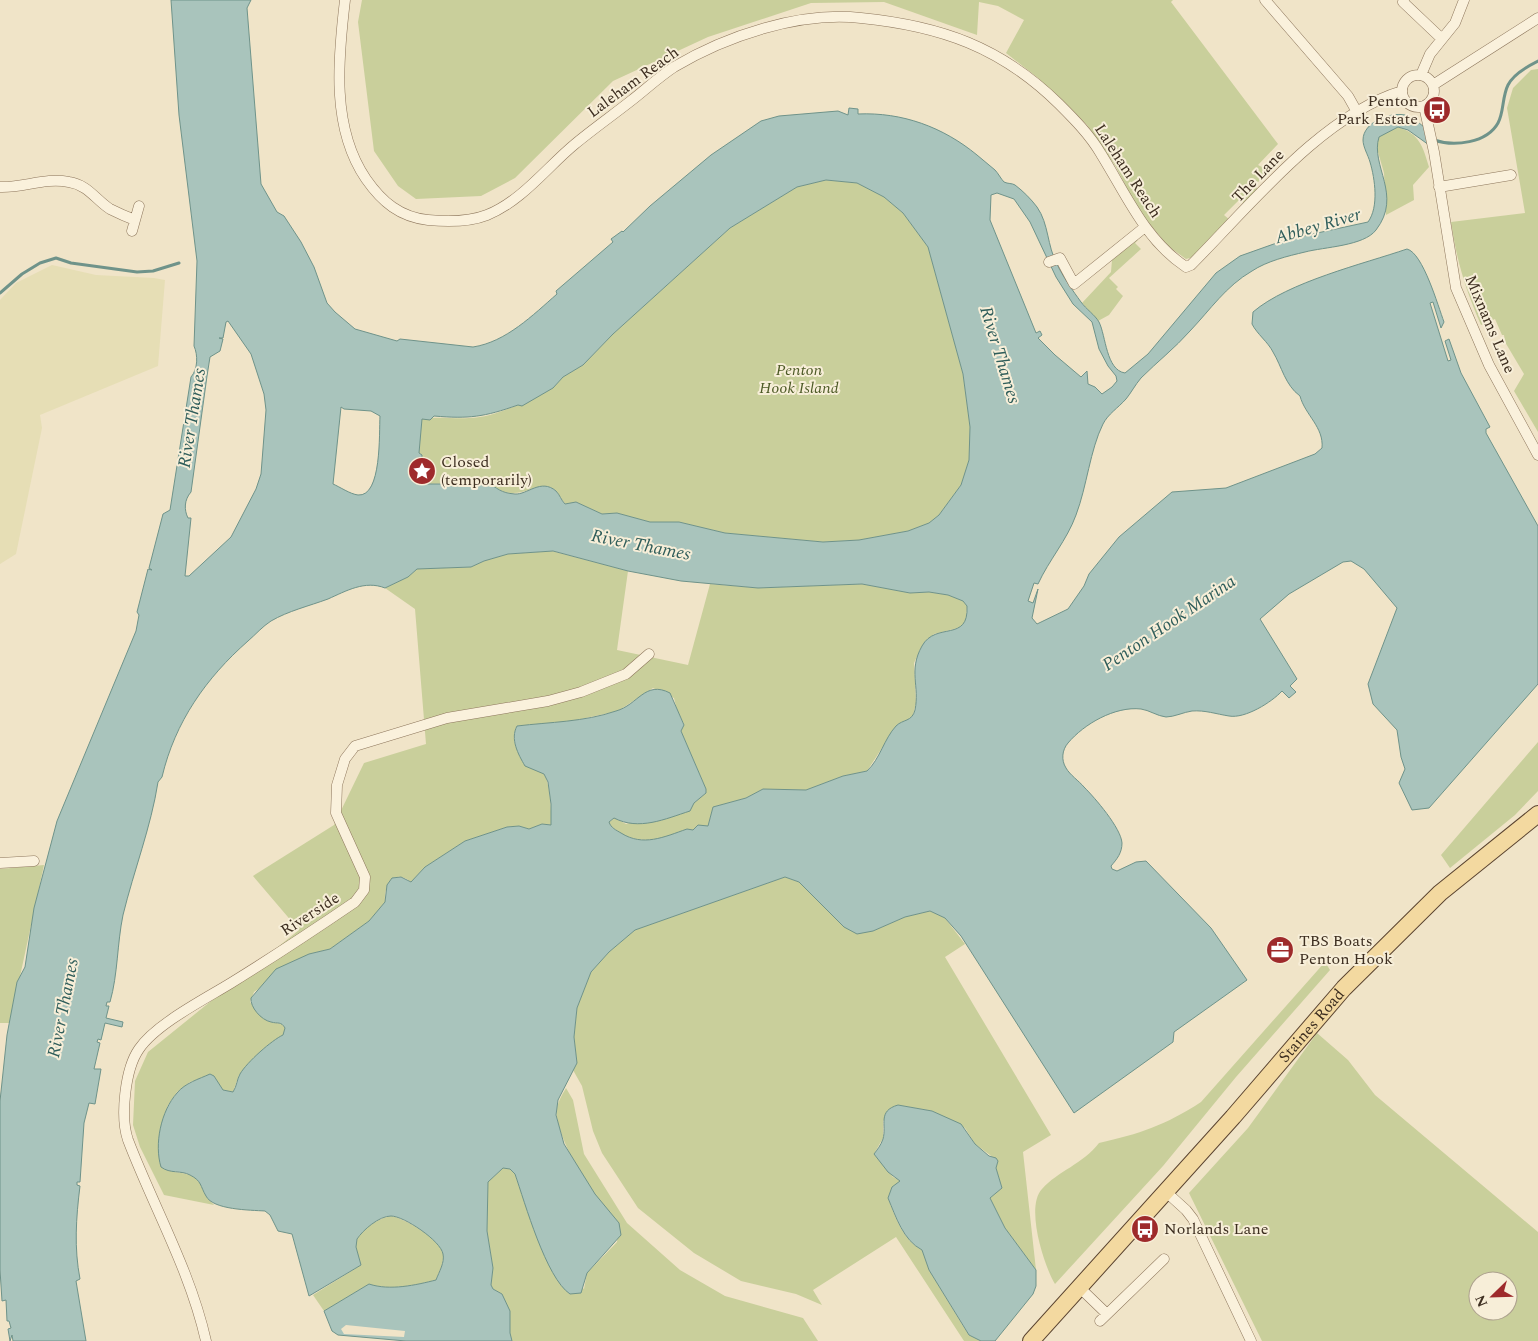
<svg xmlns="http://www.w3.org/2000/svg" width="1538" height="1341" font-family="Spectral,serif">
  <style>
    .farmland { fill: #e6deb5 }
    .green { fill: #c9cf9b; fill-rule: evenodd }
    .water { fill: #a9c4bc; stroke: #6f938a; fill-rule: evenodd }
    .pier { fill: #f0e4c8 }
    .lines { fill: none; stroke-linecap: round; stroke-linejoin: round }
    .stream { stroke: #6f938a; stroke-width: 3 }
    .minor-casing { stroke: #8d765c; stroke-width: 11 }
    .primary-casing { stroke: #5b4430; stroke-width: 18 }
    .minor { stroke: #faf1dc; stroke-width: 10 }
    .primary { stroke: #f3d9a0; stroke-width: 16 }
    .labels { text-anchor: middle; dominant-baseline: central; stroke-width: 4; stroke-linejoin: round; paint-order: stroke }
    .street-label { font-size: 16px; fill: #3d2e20; stroke: #f7eed8 }
    .poi-label { font-size: 16px; fill: #3d2e20; stroke: #f7eed8; text-anchor: start }
    .park-label { font-size: 16px; font-style: italic; fill: #4d5a26; stroke: #f7eed8 }
    .water-label { font-size: 18px; font-style: italic; fill: #2f5d5a; stroke: #f7eed8 }
  </style>
  <rect width="100%" height="100%" fill="#f0e4c8"/>
  <path class="farmland" d="M52,265L96,275L154,278L165,280L158,366L40,415L42,428L16,554L0,564V300L16,283Z"/>
  <path class="green" d="M362,0H1173L1171,2L1278,144L1258,165L1270,171L1257,183V189L1245,204L1239,200L1224,215L1231,221L1197,256L1186,259L1168,246L1138,210L1116,167L1087,125L1038,78L1006,53L1024,20L998,6L979,2L977,35L884,2L811,3L708,37L613,81L515,178L481,196L416,199L398,186L374,151L358,22Z
    M1538,69V432L1514,391L1524,374L1505,342L1504,335H1502L1495,319L1481,325C1465,288 1457,262 1451,222L1525,213L1507,108L1513,88L1531,70Z
    M1398,127C1420,134 1423,147 1429,167L1413,185L1414,200L1386,215L1384,173L1376,145L1379,136Z
    M826,180L857,183L884,197L903,213L928,247L963,374L970,427L969,460L961,485L939,515L929,523L908,531L859,540L823,542L725,533L679,522H650L617,513L602,514L576,502L566,504C561,500 560,495 556,491C537,474 519,510 488,482L426,484L421,479L419,453L421,419C438,416 452,419 469,418C486,418 502,411 518,405H522L553,388L563,377L583,365L613,334L730,228L797,187Z
    M1136,239L1138,240L1135,243L1141,249L1109,278L1118,287L1116,289L1123,296L1109,315L1098,321L1082,303L1111,272L1112,260Z
    M552,551L628,571L617,650L688,665L710,584L758,588L862,584L910,593L929,592L948,595L963,601L967,606L966,622L962,627L934,634L922,646L914,663L916,703L913,715L911,720L897,725L867,771L843,776L806,790L763,789L746,798L713,807L708,826C680,833 647,849 620,833C615,829 611,828 609,822L615,818L626,824L694,803L706,793V789L681,731L684,724L677,710L674,698L653,688L618,711L572,721L517,726C504,752 535,758 545,776C550,785 552,815 551,825L542,824L529,829L519,826L507,827L465,841L425,867L411,882C393,868 384,885 385,902L369,921L330,949L309,954L254,992L250,1002L271,1022L282,1024L285,1028L283,1035L262,1050L239,1075L233,1092L222,1090L214,1076L190,1082L177,1092L167,1107L174,1172C207,1175 196,1186 214,1205L164,1195L140,1147L133,1125L135,1081L148,1052L299,930L253,876L334,825L364,763L426,744L415,609L385,588L408,577L417,569L471,567L484,561L508,554Z
    M1538,742V791L1515,815L1450,868L1441,855Z
    M44,865L10,1023H0V869Z
    M785,877L799,882L844,927L873,931L905,917L930,911L945,918L965,944L945,957L1051,1135L1023,1152L1036,1270L1005,1228L990,1198L1002,1188L996,1168L998,1161L975,1144L965,1128L932,1111L898,1105L883,1121V1138L874,1154L893,1177L901,1181L892,1187L888,1198C895,1217 903,1240 922,1250L929,1270L963,1326L969,1335L981,1341H964L896,1237L813,1290L822,1305L796,1294L741,1281L694,1253L638,1208L602,1153L593,1131L582,1086L573,1070L577,1063L574,1037L577,1008L591,972L609,952L635,930Z
    M1325,962L1330,970L1236,1077L1163,1166L1055,1284C1044,1266 1025,1207 1042,1189C1058,1171 1083,1164 1099,1143C1139,1134 1166,1125 1201,1102Z
    M1317,1033L1348,1060L1375,1095L1538,1232V1341H1262L1189,1193L1248,1128ZM1478,1281H1508V1311H1478Z
    M566,1088L573,1100L584,1154L627,1223L680,1270L725,1296L803,1318L818,1341H512L510,1334L509,1311L502,1294L493,1289L491,1285L493,1268L487,1231L488,1182L503,1168L510,1169L515,1174L542,1251L584,1289L587,1273L617,1242L619,1223C596,1205 561,1146 557,1117C555,1106 561,1097 566,1088Z
    M391,1216C404,1218 439,1239 443,1252C445,1261 439,1272 436,1280C416,1285 390,1291 369,1284L324,1311L313,1295L361,1265C359,1259 356,1252 356,1245C356,1231 379,1218 391,1216Z"/>
  <path class="water" d="M171,0H251L247,8L261,184L277,212L284,216L301,242L314,267L327,303L335,312L355,329L397,341L400,339L473,347C506,342 533,315 557,294L556,291L613,242L611,239L622,231L623,232L650,206L711,155L761,121L779,116L838,111L848,115L849,108L858,109V114C902,112 943,127 977,155C983,160 989,165 995,170C998,173 1001,179 1004,182C1008,184 1012,183 1015,185C1023,191 1031,199 1037,207C1049,224 1047,246 1057,264C1063,277 1073,291 1081,302C1086,309 1095,315 1099,322C1106,336 1106,370 1125,373L1148,354L1216,273L1240,256L1285,240L1368,222C1379,207 1375,179 1370,162C1368,155 1363,147 1363,140C1363,122 1390,112 1405,115C1412,117 1418,122 1424,127L1429,145L1408,130L1398,127L1379,137C1370,166 1403,195 1376,230C1364,246 1324,247 1305,252C1288,256 1267,261 1252,271C1226,286 1210,310 1190,331C1175,348 1157,362 1141,378C1135,385 1131,393 1126,399C1118,408 1108,414 1103,424C1090,450 1087,486 1076,515C1067,540 1049,560 1038,584L1034,583L1028,601L1033,603L1038,589L1032,618L1037,624L1068,609L1084,586L1089,574L1119,537L1172,492L1226,488L1315,454L1322,448C1324,427 1305,415 1300,396C1285,385 1282,367 1273,352C1268,342 1257,334 1252,324L1253,312C1288,282 1363,264 1407,249C1423,253 1438,306 1444,322L1441,328L1433,302L1430,303L1448,361L1451,360L1445,341L1449,339L1461,373L1490,427L1486,429V433L1538,526V684L1429,808L1412,810L1399,783L1405,769L1401,757L1397,730L1373,704L1368,684L1397,608L1364,569L1351,561L1343,562L1289,594L1260,619L1297,679L1290,686L1296,692L1289,698L1282,691C1272,702 1245,719 1229,716C1216,714 1205,710 1192,711C1184,712 1174,717 1166,717C1157,716 1149,710 1141,709C1115,706 1084,724 1068,743C1062,750 1061,760 1066,768C1070,775 1079,781 1084,787C1095,798 1121,828 1122,843C1122,853 1117,859 1111,866L1112,869L1117,871L1136,862L1146,861L1211,928L1247,980L1174,1032L1173,1042L1074,1113L961,936L945,918L930,911L905,917L873,931L857,934L844,927L799,882L785,877L635,930L609,952L591,972L577,1008L574,1037L577,1063L558,1100L556,1115L564,1144L595,1194L619,1223L621,1235L587,1273L581,1293L570,1294C546,1278 525,1203 515,1174L510,1169L503,1168L488,1182L487,1231L493,1268L491,1285L493,1289L502,1294L510,1311V1333L512,1341H406L338,1335L332,1331L324,1311L369,1284C390,1291 416,1285 436,1280C439,1272 445,1262 443,1254C441,1241 404,1216 391,1216C379,1216 363,1230 357,1239L356,1247L361,1265L309,1296L292,1234L278,1231L270,1215L265,1211C250,1210 213,1210 206,1196C200,1186 202,1181 190,1175C181,1170 170,1174 161,1167C154,1144 161,1111 177,1093C185,1083 199,1079 210,1074L214,1076L223,1090L233,1092C237,1086 237,1079 240,1074C247,1062 272,1040 283,1035L285,1028C281,1021 278,1024 271,1022C261,1020 250,1007 251,998L276,969L309,954L330,949L369,921L385,902L387,885L392,878L401,877L411,882L425,867L465,841L507,827L519,826L529,829L542,824L551,825V804L548,782L544,774L525,766C518,754 510,739 517,726C550,722 584,722 616,711C638,705 645,680 670,693L684,725L681,731L706,789V793L694,803L690,811C665,819 639,831 614,818L609,822C611,828 616,830 621,833C643,847 664,837 687,829L693,830L698,825L708,826L713,807L746,798L763,789L806,790L843,776L867,771C880,759 884,739 896,726C903,719 912,722 915,710C920,686 908,671 922,646C936,621 969,643 967,606L963,601L948,595L929,592L910,593L862,584L758,588L681,581L628,571L553,551L508,554L484,561L471,567L417,569L408,577L385,588C365,580 346,591 328,599C309,606 288,611 271,621C263,626 255,635 248,641C206,678 175,722 162,777L158,782C151,827 134,870 123,915C117,944 118,974 110,1002H107L106,1006H109L106,1018L123,1022L122,1027L105,1023L101,1040L98,1039L97,1042L100,1043L94,1069H101L95,1104L89,1103L84,1123L80,1182H77V1185L80,1186C76,1218 74,1248 80,1279L76,1281L86,1341H13L12,1335L10,1341L8,1329L11,1328L9,1321H7L6,1300L2,1301L0,1270V1101L7,1035L17,982L25,967L34,908L57,821L136,631L139,615L137,612L148,569L152,570L149,568L163,514L170,510L191,377C198,369 198,355 194,346L197,261L179,115ZM826,180L857,183L884,197L903,213L928,247L963,374L970,427L969,460L961,485L939,515L929,523L908,531L859,540L823,542L725,533L679,522H650L617,513L602,514L576,502L565,504C561,500 560,495 556,491C541,478 527,495 515,494C500,493 498,488 486,482L484,484H427L421,479L422,455L419,453L422,419L430,420L434,416C469,419 484,417 518,405L522,406L553,388L563,377L583,365L613,334L730,228L797,187ZM997,193L1014,199L1030,222L1056,277L1073,304L1092,322L1099,349L1108,366L1116,376L1117,381L1112,387L1102,394L1095,387L1088,384L1087,371L1081,377L1055,355L1038,338L1042,335L1040,331L1036,333L990,220L991,195ZM228,321L251,354L264,394L266,410L261,474L256,489L231,537L189,576H185L191,518H188C184,510 184,500 191,492L207,376L210,357L220,351L223,339L219,338H223L226,322ZM341,407L344,409L371,411L380,416C379,433 382,497 358,495C350,494 340,487 333,484Z
    M898,1105L932,1111L961,1124L975,1144L989,1156L996,1158L998,1161L996,1168L1002,1188L990,1198L1005,1228L1036,1270V1286L1033,1294L995,1341H981L969,1335L929,1270L922,1250C903,1240 896,1217 888,1198L892,1187L900,1181L888,1172L874,1154C877,1150 881,1145 883,1139C887,1125 877,1111 898,1105Z"/>
  <path class="pier" d="M346,1325L405,1331L404,1337L344,1334L341,1329Z"/>
  <g class="lines">
    <path class="stream" d="M1434,140C1454,147 1487,143 1498,123C1504,112 1502,97 1508,85C1513,75 1528,66 1538,61
      M0,293L22,274L40,263L56,258L71,263L137,272L153,271L179,263"/>
    <g class="minor-casing">
      <path id="minor" d="M345,0C338,59 331,128 366,179C382,202 400,217 428,220C448,222 469,222 487,215C522,201 547,167 575,144C593,129 613,115 632,100C646,89 659,77 674,67C726,36 800,11 861,18C941,26 1001,47 1059,104C1074,119 1090,135 1101,154C1126,194 1145,240 1186,267L1191,265C1249,207 1322,115 1402,91
        M1265,0L1348,96L1357,112
        M1404,0L1403,2L1442,39
        M1402 91a16 16 0 1 1 32 0a16 16 0 1 1-32 0Z
        M1421,75L1430,54L1455,23L1464,0
        M1433,85L1538,18
        M1424,106L1434,152L1456,288L1489,365L1538,455
        M0,187C24,188 45,177 69,182C88,185 95,199 110,209C118,213 127,217 135,220
        M1439,187L1511,175
        M132,231L139,206
        M1049,262L1060,258L1074,284L1145,227
        M0,863L34,861
        M1165,1191L1186,1210L1193,1219L1251,1341
        M1079,1287L1107,1314
        M1100,1321L1164,1259
        M206,1341C190,1270 154,1208 128,1140C120,1117 125,1069 139,1049C156,1024 205,999 231,983C273,957 314,930 355,902L364,890L365,877L336,813L337,785L345,759L355,746L447,718L548,701L581,692L626,674L649,654"/>
    </g>
    <g class="primary-casing">
      <g id="primary">
        <path id="s1" d="M1031,1341L1233,1117L1344,988L1440,893L1538,814"/>
      </g>
    </g>
    <use href="#minor" class="minor"/>
    <use href="#primary" class="primary"/>
  </g>
  <defs>
    <g id="bus-disc" transform="scale(1.4375)"><circle r="9.5" fill="#9e2a2b" stroke="#f7eed8"/><path d="M-5-6H5V4H4V6H2V4H-2V6H-4V4H-5ZM-3.5-4V0h7V-4ZM-3.5 1.2v1.5H-2V1.2ZM2 1.2v1.5H3.5V1.2Z" fill="#fff"/></g>
    <g id="sight-disc" transform="scale(1.4375)"><circle r="9.5" fill="#9e2a2b" stroke="#f7eed8"/><path d="M0-6L1.8-2.2L6-1.7L2.9 1.2L3.7 5.4L0 3.3L-3.7 5.4L-2.9 1.2L-6-1.7L-1.8-2.2Z" fill="#fff"/></g>
    <g id="office-disc" transform="scale(1.4375)"><circle r="9.5" fill="#9e2a2b" stroke="#f7eed8"/><path d="M-6-3h4V-5.5h4V-3h4V5H-6ZM-1-4.5V-3h2v-1.5ZM-6 0V1H6V0Z" fill="#fff"/></g>
  </defs>
  <g fill-rule="evenodd">
    <use href="#bus-disc" x="1437" y="110"/>
    <use href="#sight-disc" x="422" y="471"/>
    <use href="#office-disc" x="1280" y="950"/>
    <use href="#bus-disc" x="1145" y="1229"/>
  </g>
  <g class="labels">
    <g class="street-label">
      <text transform="translate(633 82) rotate(-36)">Laleham Reach</text>
      <text transform="translate(1128 171) rotate(57)">Laleham Reach</text>
      <text transform="translate(1258 176) rotate(-46)">The Lane</text>
      <text transform="translate(1490 324) rotate(67)">Mixnams Lane</text>
      <text transform="translate(310 914) rotate(-33)">Riverside</text>
      <text stroke="none"><textPath href="#s1" startOffset="422">Staines Road</textPath></text>
    </g>
    <g class="poi-label">
      <text x="1418" y="101" text-anchor="end">Penton<tspan x="1418" dy="18">Park Estate</tspan></text>
      <text x="441" y="462">Closed<tspan x="441" dy="18">(temporarily)</tspan></text>
      <text x="1299" y="941">TBS Boats<tspan x="1299" dy="18">Penton Hook</tspan></text>
      <text x="1164" y="1229">Norlands Lane</text>
    </g>
    <g class="park-label">
      <text x="799" y="370">Penton<tspan x="799" dy="18">Hook Island</tspan></text>
    </g>
    <g class="water-label">
      <text transform="translate(1318 226) rotate(-16)">Abbey River</text>
      <text transform="translate(1000 355) rotate(73)">River Thames</text>
      <text transform="translate(192 418) rotate(-81)">River Thames</text>
      <text transform="translate(641 545) rotate(11)">River Thames</text>
      <text transform="translate(1169 623) rotate(-34)">Penton Hook Marina</text>
      <text transform="translate(63 1008) rotate(-79)">River Thames</text>
    </g>
  </g>
  <g transform="translate(1493 1296) rotate(247)"><circle r="24" fill="#f7eed8" stroke="#ada18e"/>
  <path d="M0-4L9 19L0 12L-9 19Z" fill="#9e2a2b"/>
  <text y="-8" font-size="14" font-weight="bold" text-anchor="middle" fill="#3d2e20">N</text>
  </g>
</svg>
